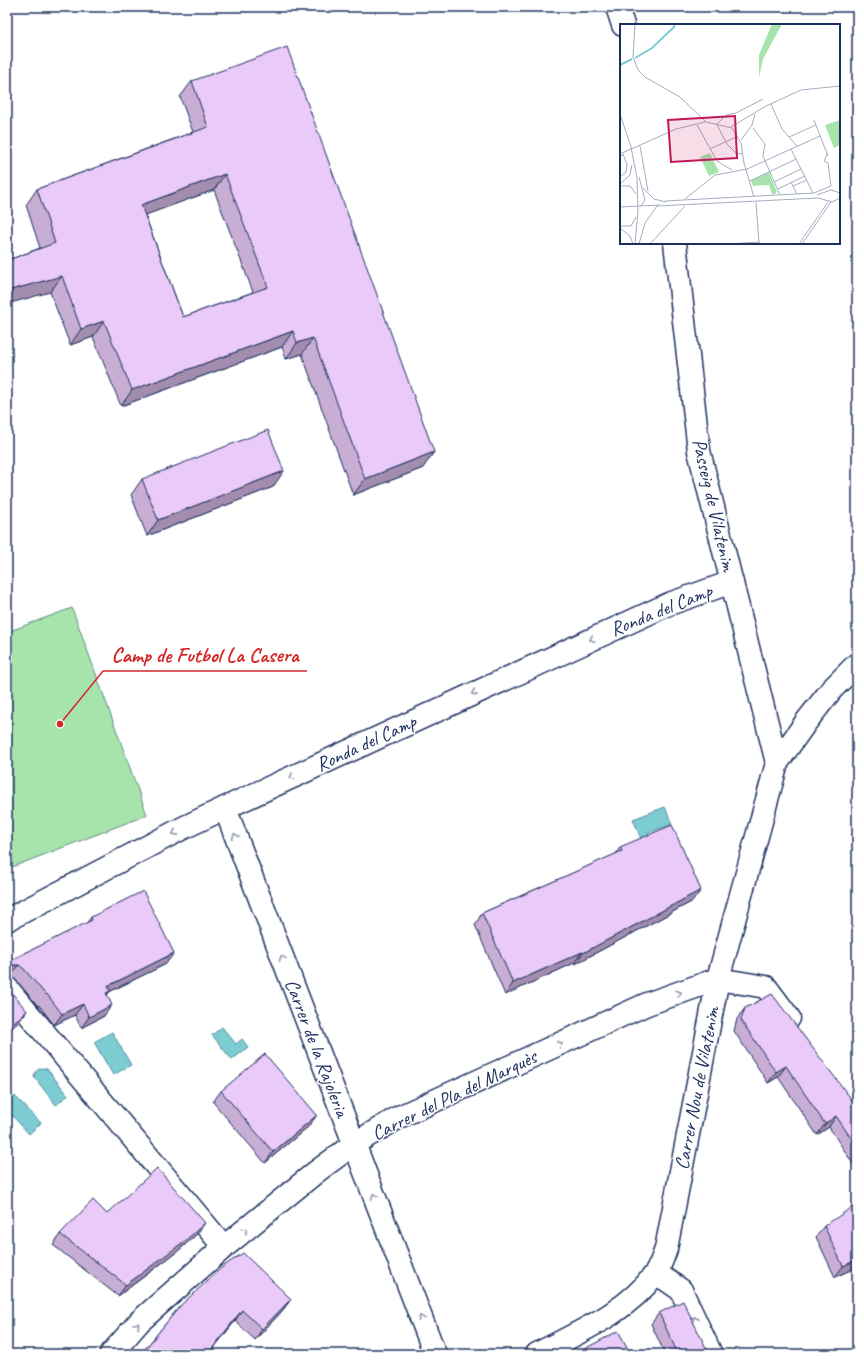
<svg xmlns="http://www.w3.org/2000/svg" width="864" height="1361" font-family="Caveat,sans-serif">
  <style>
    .green { fill: #a6e4ac; stroke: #608a85 }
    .water { fill: #7bccd2; stroke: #558da4 }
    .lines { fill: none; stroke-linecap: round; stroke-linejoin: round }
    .pedestrian-casing { stroke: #1b2f5e; stroke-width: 25 }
    .minor-casing { stroke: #1b2f5e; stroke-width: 25 }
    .tertiary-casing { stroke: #1b2f5e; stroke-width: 25 }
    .pedestrian { stroke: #fff; stroke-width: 22 }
    .minor { stroke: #fff; stroke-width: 22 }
    .tertiary { stroke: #fff; stroke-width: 22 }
    .wall { fill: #c8aed5; stroke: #1b2f5e; fill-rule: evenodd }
    .shaded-wall { fill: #a38dae; stroke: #1b2f5e }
    .building { fill: #e9caf8; stroke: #1b2f5e; fill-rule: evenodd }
    .oneway { stroke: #8d97ae }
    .labels { text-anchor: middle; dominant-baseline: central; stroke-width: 3; stroke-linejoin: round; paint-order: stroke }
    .street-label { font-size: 20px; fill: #1b2f5e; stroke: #fff }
    .inset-river { fill: none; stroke: #7bccd2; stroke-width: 2 }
    .inset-road { fill: none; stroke: #a4acbf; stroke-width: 1 }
    .view { fill: #c2185b; fill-opacity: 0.15; stroke: #c2185b; stroke-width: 2 }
    .inset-edge { fill: none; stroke: #1b2f5e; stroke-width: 2 }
    .leader { fill: none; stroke: #d62828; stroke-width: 1.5 }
    .callout-dot { fill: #d62828; stroke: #fff; stroke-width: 1.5 }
    .callout-label { font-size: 21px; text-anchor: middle; font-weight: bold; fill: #d62828; stroke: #fff; stroke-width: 3; stroke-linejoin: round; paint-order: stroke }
  </style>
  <rect width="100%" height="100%" fill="#fff"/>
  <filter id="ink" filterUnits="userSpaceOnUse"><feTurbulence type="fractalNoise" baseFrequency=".025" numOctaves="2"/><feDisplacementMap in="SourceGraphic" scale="8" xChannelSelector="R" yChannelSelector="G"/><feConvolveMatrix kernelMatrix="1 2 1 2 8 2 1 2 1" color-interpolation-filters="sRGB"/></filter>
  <g filter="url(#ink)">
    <path class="green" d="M72,608L147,815L7,869V632Z"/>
    <path class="water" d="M665,807L672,824L648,833L651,841L643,844L633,819Z
      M222,1027L236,1044L242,1039L248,1047L232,1060L212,1035Z
      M112,1032L131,1065L113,1075L94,1042Z
      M42,1068L47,1069L68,1095L56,1105L34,1077C35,1072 37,1069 42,1068Z
      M15,1096L41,1123L29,1134L7,1110V1103Z"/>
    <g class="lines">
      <g class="pedestrian-casing">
        <path id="pedestrian" d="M7,988L224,1247"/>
      </g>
      <g class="minor-casing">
        <path id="minor" d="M617,7L623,25
          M225,808L435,1354
          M7,920L183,828L225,808L669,604L732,582
          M656,1273L681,1290L711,1354
          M111,1354L140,1321L224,1247L316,1172L354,1144L399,1117L647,1004L718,979L766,987L789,1018
          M537,1354C579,1332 626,1313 655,1274C660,1267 663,1257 666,1249L718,979L777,763L699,451L675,243"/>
      </g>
      <g class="tertiary-casing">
        <path id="tertiary" d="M777,763L806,722L832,689L857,664"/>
      </g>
      <use href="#pedestrian" class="pedestrian"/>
      <use href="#minor" class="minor"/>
      <use href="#tertiary" class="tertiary"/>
    </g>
    <path class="wall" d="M192,81L423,468L353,495L302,354L286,359L282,347L121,406L93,337L70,345L50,292L11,259L40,248L26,205L37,189L193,132L180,97ZM214,190L253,292L183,317L145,215Z
      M142,479L273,487L147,536L131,495Z
      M620,847L693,901L575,964L574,963L505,995L475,925L482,913L616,854Z
      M91,917L166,964L109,992L107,996L104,1016L81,1028L75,1015L54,1025L39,1005L38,1006L16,980L11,976H7V962L86,924Z
      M745,1008L857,1106V1170L829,1127L817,1135L778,1077L768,1083L734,1031L737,1019Z
      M221,1091L309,1126L265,1163L213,1102Z
      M824,1226L857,1267L835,1277L816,1237Z
      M60,1234H197L178,1251L118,1296L53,1245Z
      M291,1299L283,1310L255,1340L235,1321L209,1354H141L180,1306Z
      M659,1313L709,1354H665L651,1324Z"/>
    <path class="shaded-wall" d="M225,174L214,190L129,221L141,205Z
      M62,276L50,292L7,304V291Z
      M104,321L93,337L70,345L81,329Z
      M293,331L282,347L121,406L132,390Z
      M313,338L302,354L286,359L297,343Z
      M434,452L423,468L353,495L365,479Z
      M284,471L273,487L147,536L158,520Z
      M701,890L693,901L575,964L583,953Z
      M582,952L574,963L505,995L513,983Z
      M174,953L166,964L109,992L102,1002L108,986Z
      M13,965H19L11,976H7V967Z
      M83,1004L75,1015L54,1025L62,1014Z
      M112,1005L104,1016L81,1028L89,1017Z
      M27,1011L19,1022L7,1032V1028Z
      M786,1066L778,1077L768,1083L776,1072Z
      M317,1115L309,1126L265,1163L273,1152Z
      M836,1116L829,1127L817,1135L825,1124Z
      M205,1223L197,1234L178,1251L118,1296L126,1285Z
      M857,1260V1267L835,1277L843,1266Z
      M291,1299L283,1310L255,1340L262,1329Z
      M242,1310L235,1321L209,1354H208Z"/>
    <path class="building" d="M287,47L434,452L365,479L313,338L297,343L293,331L132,390L104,321L81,329L62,276L7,291V248L11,259L55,243L37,189L208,127L192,81ZM225,174L268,287L183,317L141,205Z
      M268,430L284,471L158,520L142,479Z
      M672,825L701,890L583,953L582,952L513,983L482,913L622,851L620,847Z
      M143,891L174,953L108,986L110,991L106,993L112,1005L89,1017L83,1004L62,1014L47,994L46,995L24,969L19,965H13L7,967V962L92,920L91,917Z
      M7,987L27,1011L7,1028Z
      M772,994L855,1104L857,1106V1147L836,1116L825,1124L786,1066L776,1072L741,1020L745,1008Z
      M265,1054L317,1115L273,1152L221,1091Z
      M157,1168L205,1223L186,1240L126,1285L60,1234L93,1200L107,1214Z
      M857,1204V1260L843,1266L824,1226Z
      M243,1253L291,1299L262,1329L242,1310L208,1354H141L180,1306L221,1268Z
      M683,1301L709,1354H678L659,1313Z
      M618,1331L631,1354H575Z"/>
    <defs><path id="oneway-chevron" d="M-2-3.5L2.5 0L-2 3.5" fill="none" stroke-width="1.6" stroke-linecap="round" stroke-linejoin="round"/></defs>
    <g class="oneway">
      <use href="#oneway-chevron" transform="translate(592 639) rotate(155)"/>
      <use href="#oneway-chevron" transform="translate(474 693) rotate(155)"/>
      <use href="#oneway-chevron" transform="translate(292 777) rotate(155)"/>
      <use href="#oneway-chevron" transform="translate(175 833) rotate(152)"/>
      <use href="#oneway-chevron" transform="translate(235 836) rotate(-110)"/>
      <use href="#oneway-chevron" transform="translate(282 958) rotate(-111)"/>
      <use href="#oneway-chevron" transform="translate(679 993) rotate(-19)"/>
      <use href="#oneway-chevron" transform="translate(560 1044) rotate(-24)"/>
      <use href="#oneway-chevron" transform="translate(374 1196) rotate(-111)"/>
      <use href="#oneway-chevron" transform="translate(245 1230) rotate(-39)"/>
      <use href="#oneway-chevron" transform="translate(421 1318) rotate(-111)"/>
      <use href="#oneway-chevron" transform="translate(695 1319) rotate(-115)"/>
      <use href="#oneway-chevron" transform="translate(137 1325) rotate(-47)"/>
    </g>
  </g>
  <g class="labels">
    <g class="street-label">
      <text transform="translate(714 505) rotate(77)">Passeig de Vilatenim</text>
      <text transform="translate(661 610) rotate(-22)">Ronda del Camp</text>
      <text transform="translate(366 743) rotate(-25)">Ronda del Camp</text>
      <text transform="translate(317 1048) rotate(69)">Carrer de la Rajoleria</text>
      <text transform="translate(697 1088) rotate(-79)">Carrer Nou de Vilatenim</text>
      <text transform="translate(454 1095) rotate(-26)">Carrer del Pla del Marquès</text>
    </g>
  </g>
  <g transform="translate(620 24)">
    <rect width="220" height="220" fill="#fff"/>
    <path d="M152,0H162L143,35L139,53V31ZM220,96V121L214,124L205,101ZM90,129L99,148L89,152L80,133ZM149,148L157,168L155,170H152L149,161L133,162L131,156Z" fill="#a6e4ac"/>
    <path class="inset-river" d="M15,34L32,24L54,3V0M0,41L12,35"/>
    <path class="inset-road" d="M15,0L13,33L18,46L25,53L60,73L86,98L112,104L121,119L124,139L134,173M151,80L162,105L177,122M0,90L11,123L17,154L18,187L15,220M194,96L208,132M97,100L106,91L116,89L143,75M77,101L97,137L112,146M97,101L107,120L116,129L122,130M111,103L146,82L181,66L220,62M133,104L145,120L143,132L160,171M169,113L196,101M121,116L132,101L135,90M20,122L28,167M90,125L118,112M171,125L193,169M0,130L56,105L85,98M207,130L204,137L208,139M0,133L3,130L7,141L6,148L0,153M208,139L211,162M19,153L25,176L21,182M130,157L176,135M154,158L181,145M171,158L177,170M0,160L10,151L12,141M0,162H10L16,170M173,162L187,156M23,164L34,175L46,178M158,165L185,152M197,171L211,166L220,169M65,175L95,151L127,145L200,112M45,177L194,169L211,162M136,178L139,220M0,183L40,181M0,202H11L16,193M0,204L10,212L13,220M19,220L25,199L37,182L198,174L212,178L220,174M30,220L65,182M106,220L140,218M179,220L208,178M182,220L211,178"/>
    <path class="view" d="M115,92L117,134L51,138L48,96Z"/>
    <rect width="220" height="220" class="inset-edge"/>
  </g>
  <path class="leader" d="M60 724L103 671H307"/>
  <circle class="callout-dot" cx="60" cy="724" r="4"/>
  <g class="callout-label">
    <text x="205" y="662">Camp de Futbol La Casera</text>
  </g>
  <rect width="864" height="1361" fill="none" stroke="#fff" stroke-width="24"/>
  <rect x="12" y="12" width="840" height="1337" fill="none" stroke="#1b2f5e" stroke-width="1.5" filter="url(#ink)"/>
</svg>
